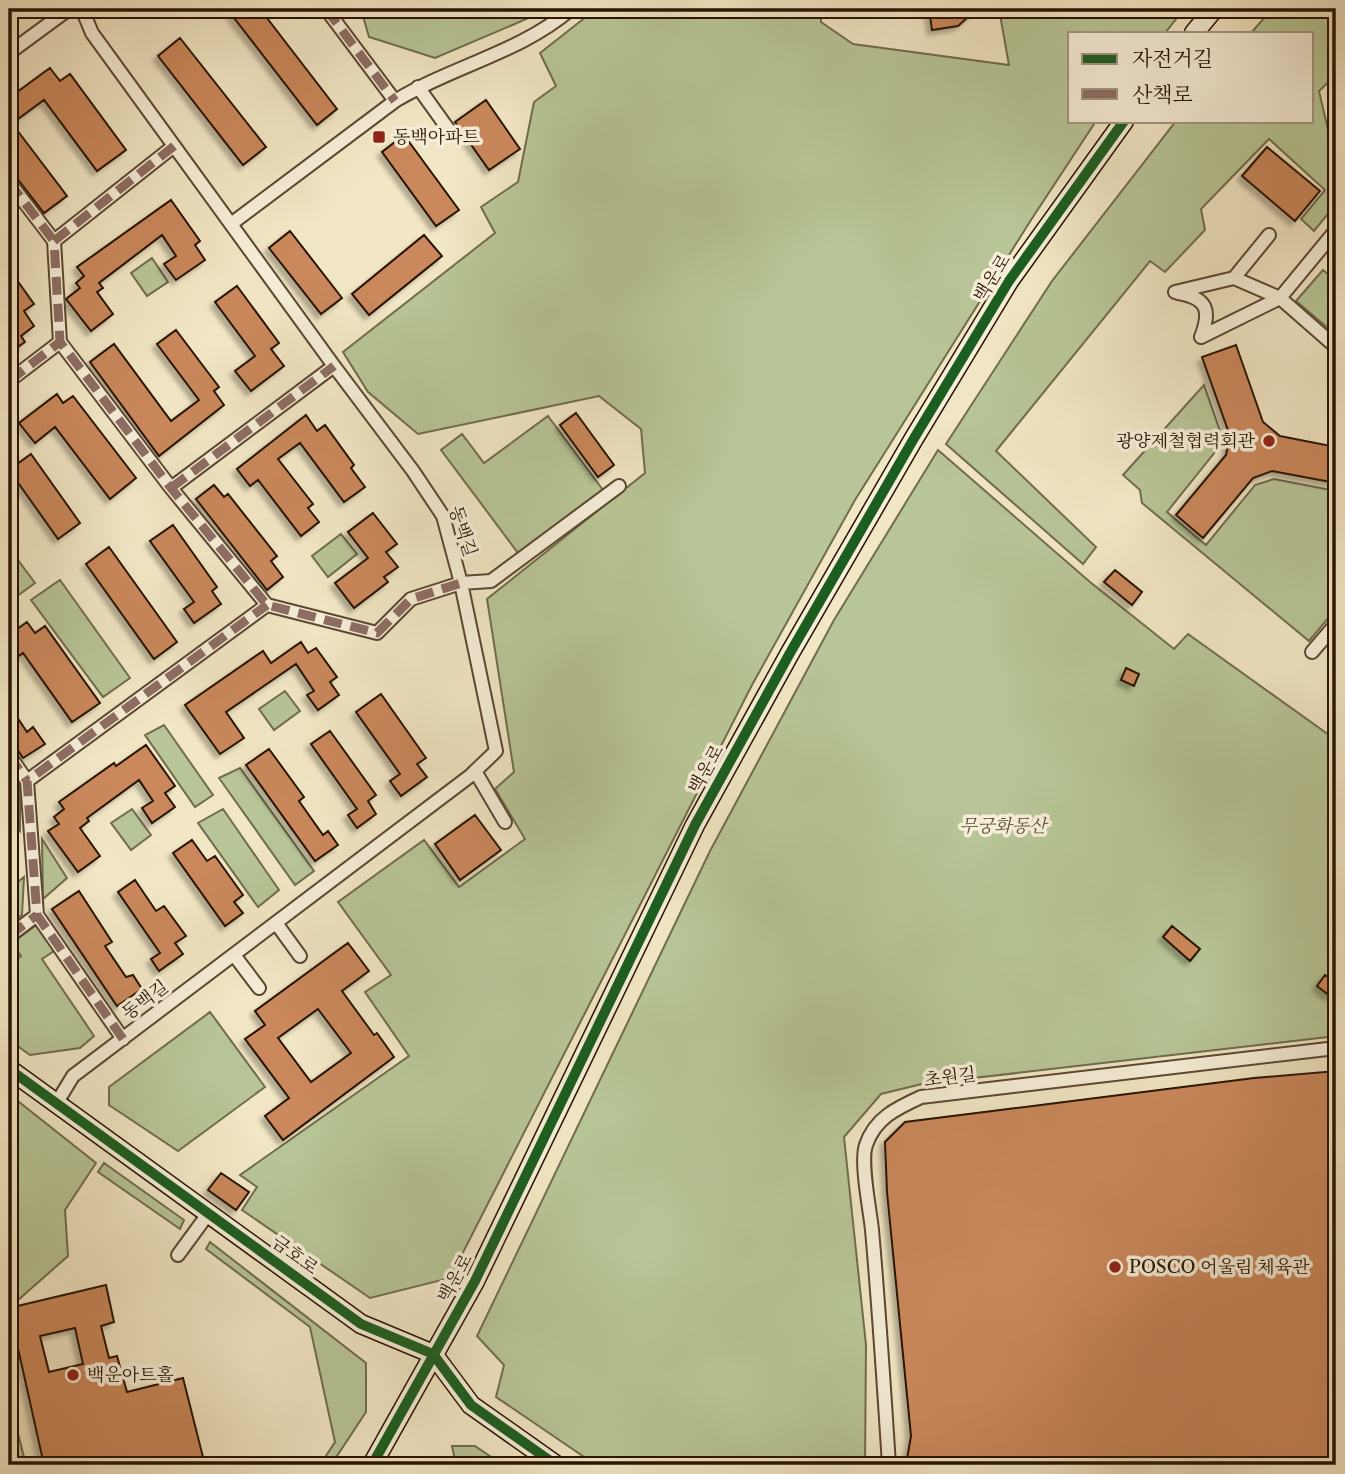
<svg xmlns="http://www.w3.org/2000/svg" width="1345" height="1474" font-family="'Libre Caslon Text','Noto Serif KR',serif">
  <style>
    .green { fill: #b8c697; stroke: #706c4c; stroke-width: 2 }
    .building { fill: #ca885c; stroke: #271201; stroke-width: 2; fill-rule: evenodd; filter: url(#shadow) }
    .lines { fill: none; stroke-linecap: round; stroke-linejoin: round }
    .street-casing { stroke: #5a4732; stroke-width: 16 }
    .secondary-casing { stroke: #271201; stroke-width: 21 }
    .street { stroke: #f7efd9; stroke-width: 12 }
    .secondary { stroke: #f7efd9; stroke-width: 18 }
    .quiet { stroke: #8d6e63; stroke-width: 9; stroke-dasharray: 18 9; stroke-linecap: butt }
    .cycleway-casing { stroke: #f7efd9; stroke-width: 15 }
    .cycleway { stroke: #1b5e20; stroke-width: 10 }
    .poi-dot { fill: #8f2418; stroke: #f7efd9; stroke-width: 2.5 }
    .labels { text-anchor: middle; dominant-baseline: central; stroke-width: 7; stroke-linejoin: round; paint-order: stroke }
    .poi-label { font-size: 18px; fill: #271201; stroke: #f7efd9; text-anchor: start }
    .street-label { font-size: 18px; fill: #271201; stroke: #f7efd9 }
    .park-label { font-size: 18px; font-style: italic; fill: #5a5136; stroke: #f7efd9 }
  </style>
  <defs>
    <filter id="shadow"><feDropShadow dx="-4.5" dy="4.5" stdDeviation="2" flood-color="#0004"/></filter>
  </defs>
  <rect width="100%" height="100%" fill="#f2e7c5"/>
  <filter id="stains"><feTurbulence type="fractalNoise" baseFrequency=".00286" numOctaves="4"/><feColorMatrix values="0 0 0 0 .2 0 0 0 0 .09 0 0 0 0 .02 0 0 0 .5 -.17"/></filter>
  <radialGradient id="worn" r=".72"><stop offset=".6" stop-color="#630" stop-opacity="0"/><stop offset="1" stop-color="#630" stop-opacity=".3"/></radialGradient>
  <path class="green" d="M361,9H539L531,17L435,58L369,37Z
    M596,9H821V22L853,44L1009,65L999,9H1184L1165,33H1070V121H1096L1031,220L855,500L752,685L450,1278L370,1298L242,1210L257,1187L240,1175L409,1056L365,992L391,975L338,902L424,840L459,887L525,839L495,789L514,772L487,599L645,473L641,429L599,396L418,434L368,392L343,352L495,233L481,207L518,182L534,102L556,86L540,53Z
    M1272,9H1324L1336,19V75L1319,91L1336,164V204L1314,231L1301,219L1325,190L1269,139L1201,209L1205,230L1165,272L1150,261L996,451L1096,547L1083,564L946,444L1052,281L1176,121H1312V33H1251Z
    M152,258L168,282L147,296L131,273Z
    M1323,270L1336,281V335L1296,301Z
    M1204,385L1221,434L1215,452L1167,512L1206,545L1255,485L1274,479L1336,491V609L1309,641L1142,503L1140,490L1123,475Z
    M548,416L603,490L518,553L441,450L462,434L484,463Z
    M938,450L1090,582L1174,649L1188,634L1336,740V1036L922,1084L881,1094L844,1137L866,1345L865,1465H596L496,1397L504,1365L477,1336L710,851L834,620Z
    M341,534L357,554L328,577L312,556Z
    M12,552L35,583L9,602V554Z
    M60,580L130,678L103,697L31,600Z
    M285,691L300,711L274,730L259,709Z
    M164,725L213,795L195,807L145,735Z
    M240,768L314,871L295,885L219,778Z
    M20,785V831L9,818V792Z
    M132,809L151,835L131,850L111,823Z
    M223,809L279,890L258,907L198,823Z
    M42,839L67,878L43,899Z
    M24,877L22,915L9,923V889Z
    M39,923L57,949L42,959L94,1036L80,1048L30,1055L9,1040V966L21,956L12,943Z
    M210,1012L265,1087L178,1151L109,1105V1087Z
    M9,1094L96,1163L65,1210L68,1256L9,1308Z
    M104,1163L184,1220L180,1229L98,1172Z
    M210,1242L366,1363V1412L331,1465H320L335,1442L310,1327L206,1249Z
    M9,1398L26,1465H9Z
    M475,1446L503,1465H456L452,1446Z"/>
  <path class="building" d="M238,9H260L337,109L317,125L231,14Z
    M929,9H977L958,26L932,30Z
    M180,38L266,147L243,165L158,56Z
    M50,68L60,81L70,74L126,150L97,171L44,100L18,119L9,107V98Z
    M486,100L520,149L489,170L455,122Z
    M17,130L67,196L44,213L9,168V136Z
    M404,135L459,210L436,226L382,152Z
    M1267,147L1320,191L1295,221L1242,176Z
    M171,200L200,241L195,245L205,260L176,280L164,264L176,256L162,235L99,283L103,288L97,292L113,314L91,331L66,299L80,288L76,283L84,276L77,267Z
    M290,231L342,298L321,314L269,248Z
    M424,235L442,256L369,315L352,294Z
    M9,269L34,304L24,311L34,326L21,336L25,342L9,353Z
    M237,286L279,343L271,349L284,366L251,391L235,371L255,356L215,302Z
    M176,330L219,387L214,391L224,405L159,456L90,362L114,344L171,421L199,400L157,344Z
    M1236,345L1263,422L1280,436L1336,447V483L1272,471L1253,478L1203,538L1176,515L1226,455L1230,436L1202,357Z
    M57,394L63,403L73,396L136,478L110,499L55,427L35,443L19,423Z
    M576,413L614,465L598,477L560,425Z
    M306,415L317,431L325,425L354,465L351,468L365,487L344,502L300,443L278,459L313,504L308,508L319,522L301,536L258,480L250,486L237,469Z
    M31,454L80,523L58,539L9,470Z
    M214,485L224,497L228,494L277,556L271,561L283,577L267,590L196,499Z
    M373,513L397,544L386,552L398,567L384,577L388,582L354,608L335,583L368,558L348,532Z
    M173,525L217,587L212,591L221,604L194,623L184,609L194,602L150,541Z
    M109,547L177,642L154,659L86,564Z
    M1115,570L1142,592L1132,605L1104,582Z
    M27,622L35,633L45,626L100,703L72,722L23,653L9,663V635Z
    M301,642L308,653L316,648L337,677L330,682L339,695L318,710L307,695L314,691L296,664L226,712L244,738L220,754L185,705L263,651L271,663Z
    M1126,668L1139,674L1134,686L1121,680Z
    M381,694L426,758L417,764L427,777L401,796L390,781L400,774L356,712Z
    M9,705L27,732L33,727L45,744L23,758L9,737Z
    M330,731L376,795L368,801L376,814L357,828L348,815L357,809L311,744Z
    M146,745L175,786L165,793L175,807L152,823L142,808L153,801L139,780L87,818L89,821L80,828L100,856L78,872L48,831L59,824L54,817L64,809L59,802L114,763L116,766Z
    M269,749L304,797L299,801L323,835L328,831L338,845L315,861L246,765Z
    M475,815L501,850L460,880L435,844Z
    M192,840L207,861L215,856L243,895L234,902L243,913L225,926L173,853Z
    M135,880L156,911L164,906L186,936L175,943L183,954L159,971L151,959L160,953L118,892Z
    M79,891L112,942L105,946L126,977L133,975L142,989L117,1006L52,909Z
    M1172,926L1200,949L1190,961L1163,937Z
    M348,943L369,971L342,991L374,1035L377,1033L394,1057L283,1140L265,1116L289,1098L245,1039L265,1025L255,1011ZM318,1009L351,1053L311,1082L278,1038Z
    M1325,975L1336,983V988L1330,996L1317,986Z
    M1336,1071V1465H906L911,1436L887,1192L885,1142L905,1122L1254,1078Z
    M221,1173L249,1192L236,1210L208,1190Z
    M106,1285L114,1322L101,1326L109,1358L117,1356L127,1392L183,1378L205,1465H44L9,1308ZM75,1328L83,1364L49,1372L40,1336Z"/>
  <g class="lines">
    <g class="street-casing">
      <path id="street" d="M326,9L395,101
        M9,53L69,9
        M418,87L451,133
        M174,146L54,241L60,342L171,488L267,605L377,633L411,599L461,583L491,581L619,486
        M9,182L54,241
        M231,224L395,101C452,66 520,53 571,9
        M1234,278L1269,235
        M1175,292L1234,278L1280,298L1336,347
        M1178,293C1208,298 1211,311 1201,337
        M1201,337L1280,298L1336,230
        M9,381L60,342
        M171,488L334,366
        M1312,652L1336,624
        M9,755L27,781
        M475,771L505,822
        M276,923L300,956
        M9,936L37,915
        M234,955L259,988
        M123,1039L37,915L27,781L267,605
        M56,1104L73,1076L470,776L496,751L461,583L443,516L413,471L334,366L92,33L82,9
        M178,1255L208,1214
        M889,1465C884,1387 879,1308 872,1230C870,1210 860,1162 866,1145C875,1118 897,1108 921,1097L1336,1048"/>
    </g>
    <g class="secondary-casing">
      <path id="secondary" d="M1194,33L1214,9
        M9,1069L361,1324L433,1354L471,1405L556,1465
        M372,1465L475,1281L695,825L790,653L913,440L1009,281L1124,121"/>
    </g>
    <use href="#street" class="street"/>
    <use href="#secondary" class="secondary"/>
    <path class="quiet" d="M326,9L395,101
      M174,146L54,241L60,342L171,488L267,605L377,633L411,599L461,583
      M9,182L54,241
      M9,381L60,342
      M171,488L334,366
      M9,755L27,781
      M9,936L37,915
      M123,1039L37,915L27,781L267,605"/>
    <g class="cycleway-casing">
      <path id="cycleway" d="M9,1069L361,1324L433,1354L471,1405L556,1465
        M372,1465L475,1281L695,825L790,653L913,440L1009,281L1124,121"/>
    </g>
    <use href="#cycleway" class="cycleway"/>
  </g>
  <g class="poi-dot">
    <rect x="372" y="130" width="14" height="14" rx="3.5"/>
    <circle cx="1269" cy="441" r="7"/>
    <circle cx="1115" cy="1267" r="7"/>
    <circle cx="73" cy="1375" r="7"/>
  </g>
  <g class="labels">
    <g class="poi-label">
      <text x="393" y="137">동백아파트</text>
      <text x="1255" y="441" text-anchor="end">광양제철협력회관</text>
      <text x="1129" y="1267">POSCO 어울림 체육관</text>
      <text x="87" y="1375">백운아트홀</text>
    </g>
    <g class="street-label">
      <text transform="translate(992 278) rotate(-58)">백운로</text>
      <text transform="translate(463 531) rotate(72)">동백길</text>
      <text transform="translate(706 769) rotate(-61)">백운로</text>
      <text transform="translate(145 1000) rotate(-37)">동백길</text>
      <text transform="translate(950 1077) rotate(-7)">초원길</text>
      <text transform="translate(295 1255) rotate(36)">금호로</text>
      <text transform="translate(455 1278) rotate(-62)">백운로</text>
    </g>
    <g class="park-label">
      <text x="1003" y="826">무궁화동산</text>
    </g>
  </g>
  <rect width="1345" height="1474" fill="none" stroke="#f2e7c5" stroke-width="35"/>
  <rect x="10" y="10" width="1324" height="1453" fill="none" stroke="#271201" stroke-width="3.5"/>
  <rect x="18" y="18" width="1310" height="1439" fill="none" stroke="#271201" stroke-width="2"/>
  <rect x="1068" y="32" width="245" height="91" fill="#f7efd9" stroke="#a49783" stroke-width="2"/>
  <rect x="1082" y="54" width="35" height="10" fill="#1b5e20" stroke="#a49783" stroke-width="2"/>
  <text x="1132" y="66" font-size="21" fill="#271201">자전거길</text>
  <rect x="1082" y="89" width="35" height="10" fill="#8d6e63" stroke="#a49783" stroke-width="2"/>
  <text x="1132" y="102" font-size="21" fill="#271201">산책로</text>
  <rect width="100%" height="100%" filter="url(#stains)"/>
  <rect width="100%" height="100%" fill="url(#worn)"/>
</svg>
